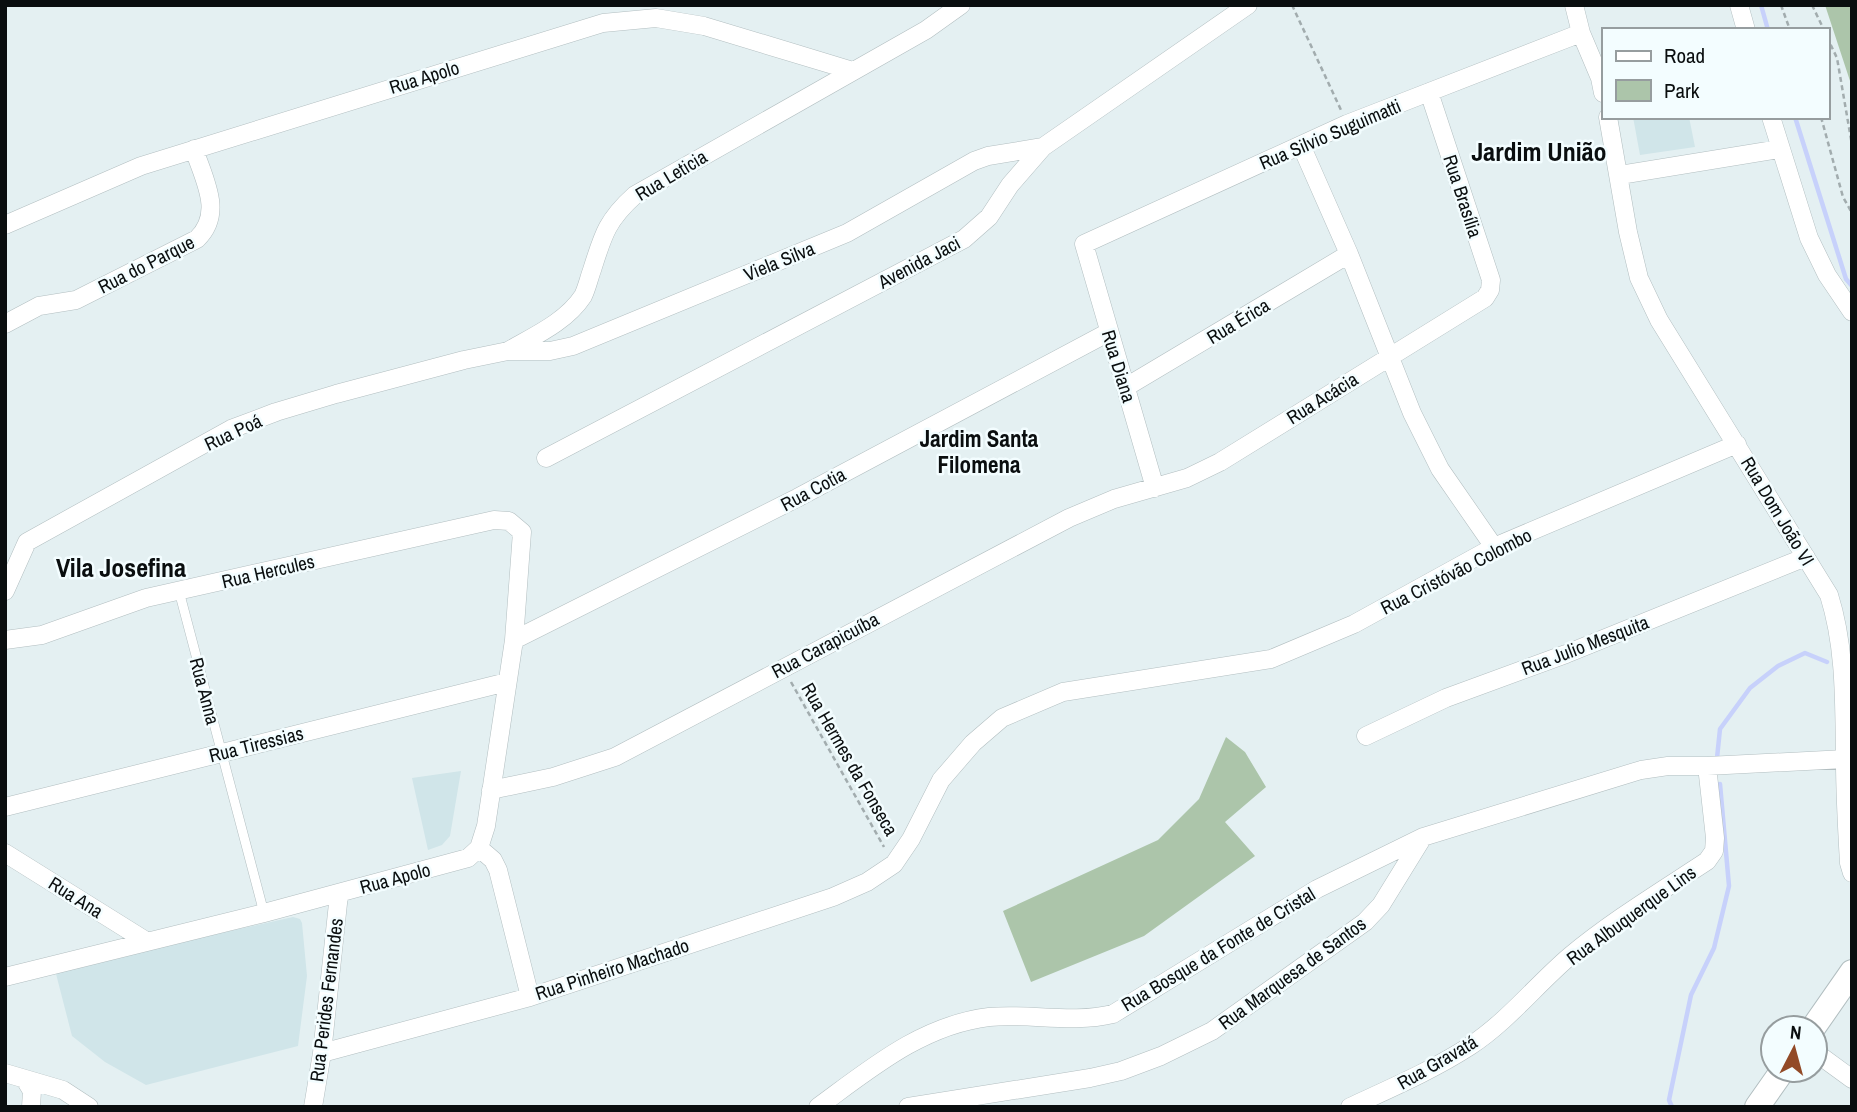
<svg xmlns="http://www.w3.org/2000/svg" width="1857" height="1112" font-family="'Archivo Narrow',sans-serif">
  <style>
    .built { fill: #d0e5e9 }
    .green { fill: #acc5aa }
    .lines { fill: none; stroke-linecap: round; stroke-linejoin: round }
    .stream { stroke: #c7d1fb; stroke-width: 4.5 }
    .service-casing { stroke: #b2bec0; stroke-width: 10 }
    .minor-casing { stroke: #b2bec0; stroke-width: 19 }
    .secondary-casing { stroke: #b2bec0; stroke-width: 26 }
    .path { stroke: #a2acae; stroke-width: 2.5; stroke-dasharray: 5 3.5; stroke-linecap: butt }
    .service { stroke: #fff; stroke-width: 9 }
    .minor { stroke: #fff; stroke-width: 18 }
    .secondary { stroke: #fff; stroke-width: 24 }
    .labels { text-anchor: middle; dominant-baseline: central; stroke-width: 5; stroke-linejoin: round; paint-order: stroke }
    .street-label { font-size: 19px; fill: #0a0e0f; stroke: #f3fdff }
    .quarter-label { font-size: 23px; font-weight: bold; fill: #0a0e0f; stroke: #f3fdff }
    .district-label { font-size: 26px; font-weight: bold; fill: #0a0e0f; stroke: #f3fdff }
  </style>
  <rect width="100%" height="100%" fill="#e4f0f2"/>
  <path class="built" d="M1633,117H1689L1695,147L1640,155Z
    M461,771L450,836L442,845L428,850L412,778Z
    M293,917L300,919L302,923L307,976L298,1046L146,1085L105,1062L72,1036L55,970Z"/>
  <path class="green" d="M1825,5H1852V87Z
    M1226,737L1245,752L1266,787L1225,822L1255,856L1144,936L1031,982L1003,911L1158,840L1199,799Z"/>
  <g class="lines">
    <path class="stream" d="M1761,5L1768,30
      M1795,117L1846,279L1852,286
      M1717,758L1720,729L1750,688L1778,666L1805,653L1827,662
      M1672,1107L1669,1100L1691,995L1714,948L1729,886L1720,784"/>
    <g class="service-casing">
      <path id="service" d="M179,591L264,913"/>
    </g>
    <g class="minor-casing">
      <path id="minor" d="M1574,5L1581,33L1600,78L1603,93
        M1739,5L1746,30
        M1608,117L1628,232L1639,278L1659,320L1829,595C1846,649 1844,705 1845,761C1845,795 1847,829 1849,863L1852,873
        M1771,117L1809,238L1827,275L1852,312
        M1301,145L1349,254L1412,413L1440,469L1494,547
        M1620,175L1780,149
        M5,225L141,166L603,23L656,18L704,26L853,71
        M5,324L39,306L76,300L197,239C224,213 204,180 194,149
        M508,351C534,336 566,322 583,296C587,288 589,278 592,270C603,235 607,220 635,195L926,30L961,5
        M1126,387L1349,254
        M546,458L964,239L989,217L1010,185L1043,147L1248,5
        M1155,488L1084,244L1347,124L1581,33
        M5,591L27,542L231,429L276,412L336,394L464,360L508,351H550L573,346L847,233L974,161L988,156L1043,147
        M5,640L42,635L146,598L494,520L509,521L522,532L514,640L486,826L479,848L468,858L264,913L5,977
        M514,640L797,498L1109,332
        M1366,736L1446,698L1566,654L1806,557
        M491,790L553,777L615,757L1069,518L1114,499L1187,478L1220,462L1485,298L1490,290L1491,280L1429,92
        M5,807L507,682
        M479,848L493,860L498,870L530,997
        M5,853L146,941
        M1815,1052L1852,1079
        M322,1053L530,997L833,897L867,882L894,864L911,839L941,780L973,743L1002,718L1063,692L1271,659L1354,624L1494,547L1737,444
        M5,1073L63,1090L89,1107
        M26,1081L32,1091L31,1107
        M313,1107L322,1053L339,894
        M818,1107C870,1069 922,1025 989,1017C1030,1013 1072,1024 1113,1014L1317,889L1423,837L1641,770L1668,766H1707L1845,759
        M908,1107L1090,1078L1121,1071L1161,1056L1212,1031L1365,922L1381,905L1423,837
        M1350,1107C1391,1088 1433,1070 1470,1046C1508,1021 1536,985 1570,956C1612,921 1660,892 1707,861L1714,851L1715,838L1707,766"/>
    </g>
    <g class="secondary-casing">
      <path id="secondary" d="M1813,1028L1852,972
        M1757,1107L1783,1070"/>
    </g>
    <path class="path" d="M1292,5L1341,110
      M1781,5L1790,30
      M1812,5L1824,30
      M1827,37L1837,58L1852,145
      M1821,117L1843,197L1852,213
      M791,682L884,847"/>
    <use href="#service" class="service"/>
    <use href="#minor" class="minor"/>
    <use href="#secondary" class="secondary"/>
  </g>
  <g class="labels">
    <g class="street-label">
      <text transform="translate(424 77) rotate(-17)">Rua Apolo</text>
      <text transform="translate(1330 134) rotate(-23)">Rua Silvio Suguimatti</text>
      <text transform="translate(671 175) rotate(-31)">Rua Leticia</text>
      <text transform="translate(1463 196) rotate(72)">Rua Brasília</text>
      <text transform="translate(779 261) rotate(-22)">Viela Silva</text>
      <text transform="translate(919 262) rotate(-28)">Avenida Jaci</text>
      <text transform="translate(146 264) rotate(-27)">Rua do Parque</text>
      <text transform="translate(1238 321) rotate(-31)">Rua Érica</text>
      <text transform="translate(1119 366) rotate(73)">Rua Diana</text>
      <text transform="translate(1322 398) rotate(-32)">Rua Acácia</text>
      <text transform="translate(233 432) rotate(-25)">Rua Poá</text>
      <text transform="translate(813 489) rotate(-28)">Rua Cotia</text>
      <text transform="translate(1778 511) rotate(59)">Rua Dom João VI</text>
      <text transform="translate(268 571) rotate(-13)">Rua Hercules</text>
      <text transform="translate(1456 571) rotate(-27)">Rua Cristóvão Colombo</text>
      <text transform="translate(825 645) rotate(-28)">Rua Carapicuíba</text>
      <text transform="translate(1585 645) rotate(-21)">Rua Julio Mesquita</text>
      <text transform="translate(205 691) rotate(75)">Rua Anna</text>
      <text transform="translate(256 744) rotate(-14)">Rua Tiressias</text>
      <text transform="translate(850 759) rotate(60)">Rua Hermes da Fonseca</text>
      <text transform="translate(395 878) rotate(-15)">Rua Apolo</text>
      <text transform="translate(76 897) rotate(32)">Rua Ana</text>
      <text transform="translate(1631 915) rotate(-36)">Rua Albuquerque Lins</text>
      <text transform="translate(1218 949) rotate(-31)">Rua Bosque da Fonte de Cristal</text>
      <text transform="translate(612 969) rotate(-18)">Rua Pinheiro Machado</text>
      <text transform="translate(1292 973) rotate(-36)">Rua Marquesa de Santos</text>
      <text transform="translate(326 1000) rotate(-83)">Rua Perides Fernandes</text>
      <text transform="translate(1437 1062) rotate(-30)">Rua Gravatá</text>
    </g>
    <g class="quarter-label">
      <text x="979" y="438">Jardim Santa<tspan x="979" dy="26">Filomena</tspan></text>
    </g>
    <g class="district-label">
      <text x="1539" y="151">Jardim União</text>
      <text x="121" y="567">Vila Josefina</text>
    </g>
  </g>
  <rect width="1857" height="1112" fill="none" stroke="#0a0e0f" stroke-width="14"/>
  <rect x="1602" y="28" width="228" height="91" fill="#f3fdff" stroke="#969d9f" stroke-width="2"/>
  <rect x="1616" y="51" width="35" height="10" fill="#ffffff" stroke="#969d9f" stroke-width="2"/>
  <text x="1664" y="63" font-size="21" fill="#0a0e0f">Road</text>
  <rect x="1616" y="80" width="35" height="21" fill="#acc5aa" stroke="#969d9f" stroke-width="2"/>
  <text x="1664" y="98" font-size="21" fill="#0a0e0f">Park</text>
  <g transform="translate(1794 1049) rotate(6)"><circle r="33" fill="#f3fdff" stroke="#969d9f" stroke-width="2"/>
  <path d="M0-5L12 26L0 18L-12 26Z" fill="#924a27"/>
  <text y="-10" font-size="19" font-weight="bold" text-anchor="middle" fill="#0a0e0f">N</text>
  </g>
</svg>
